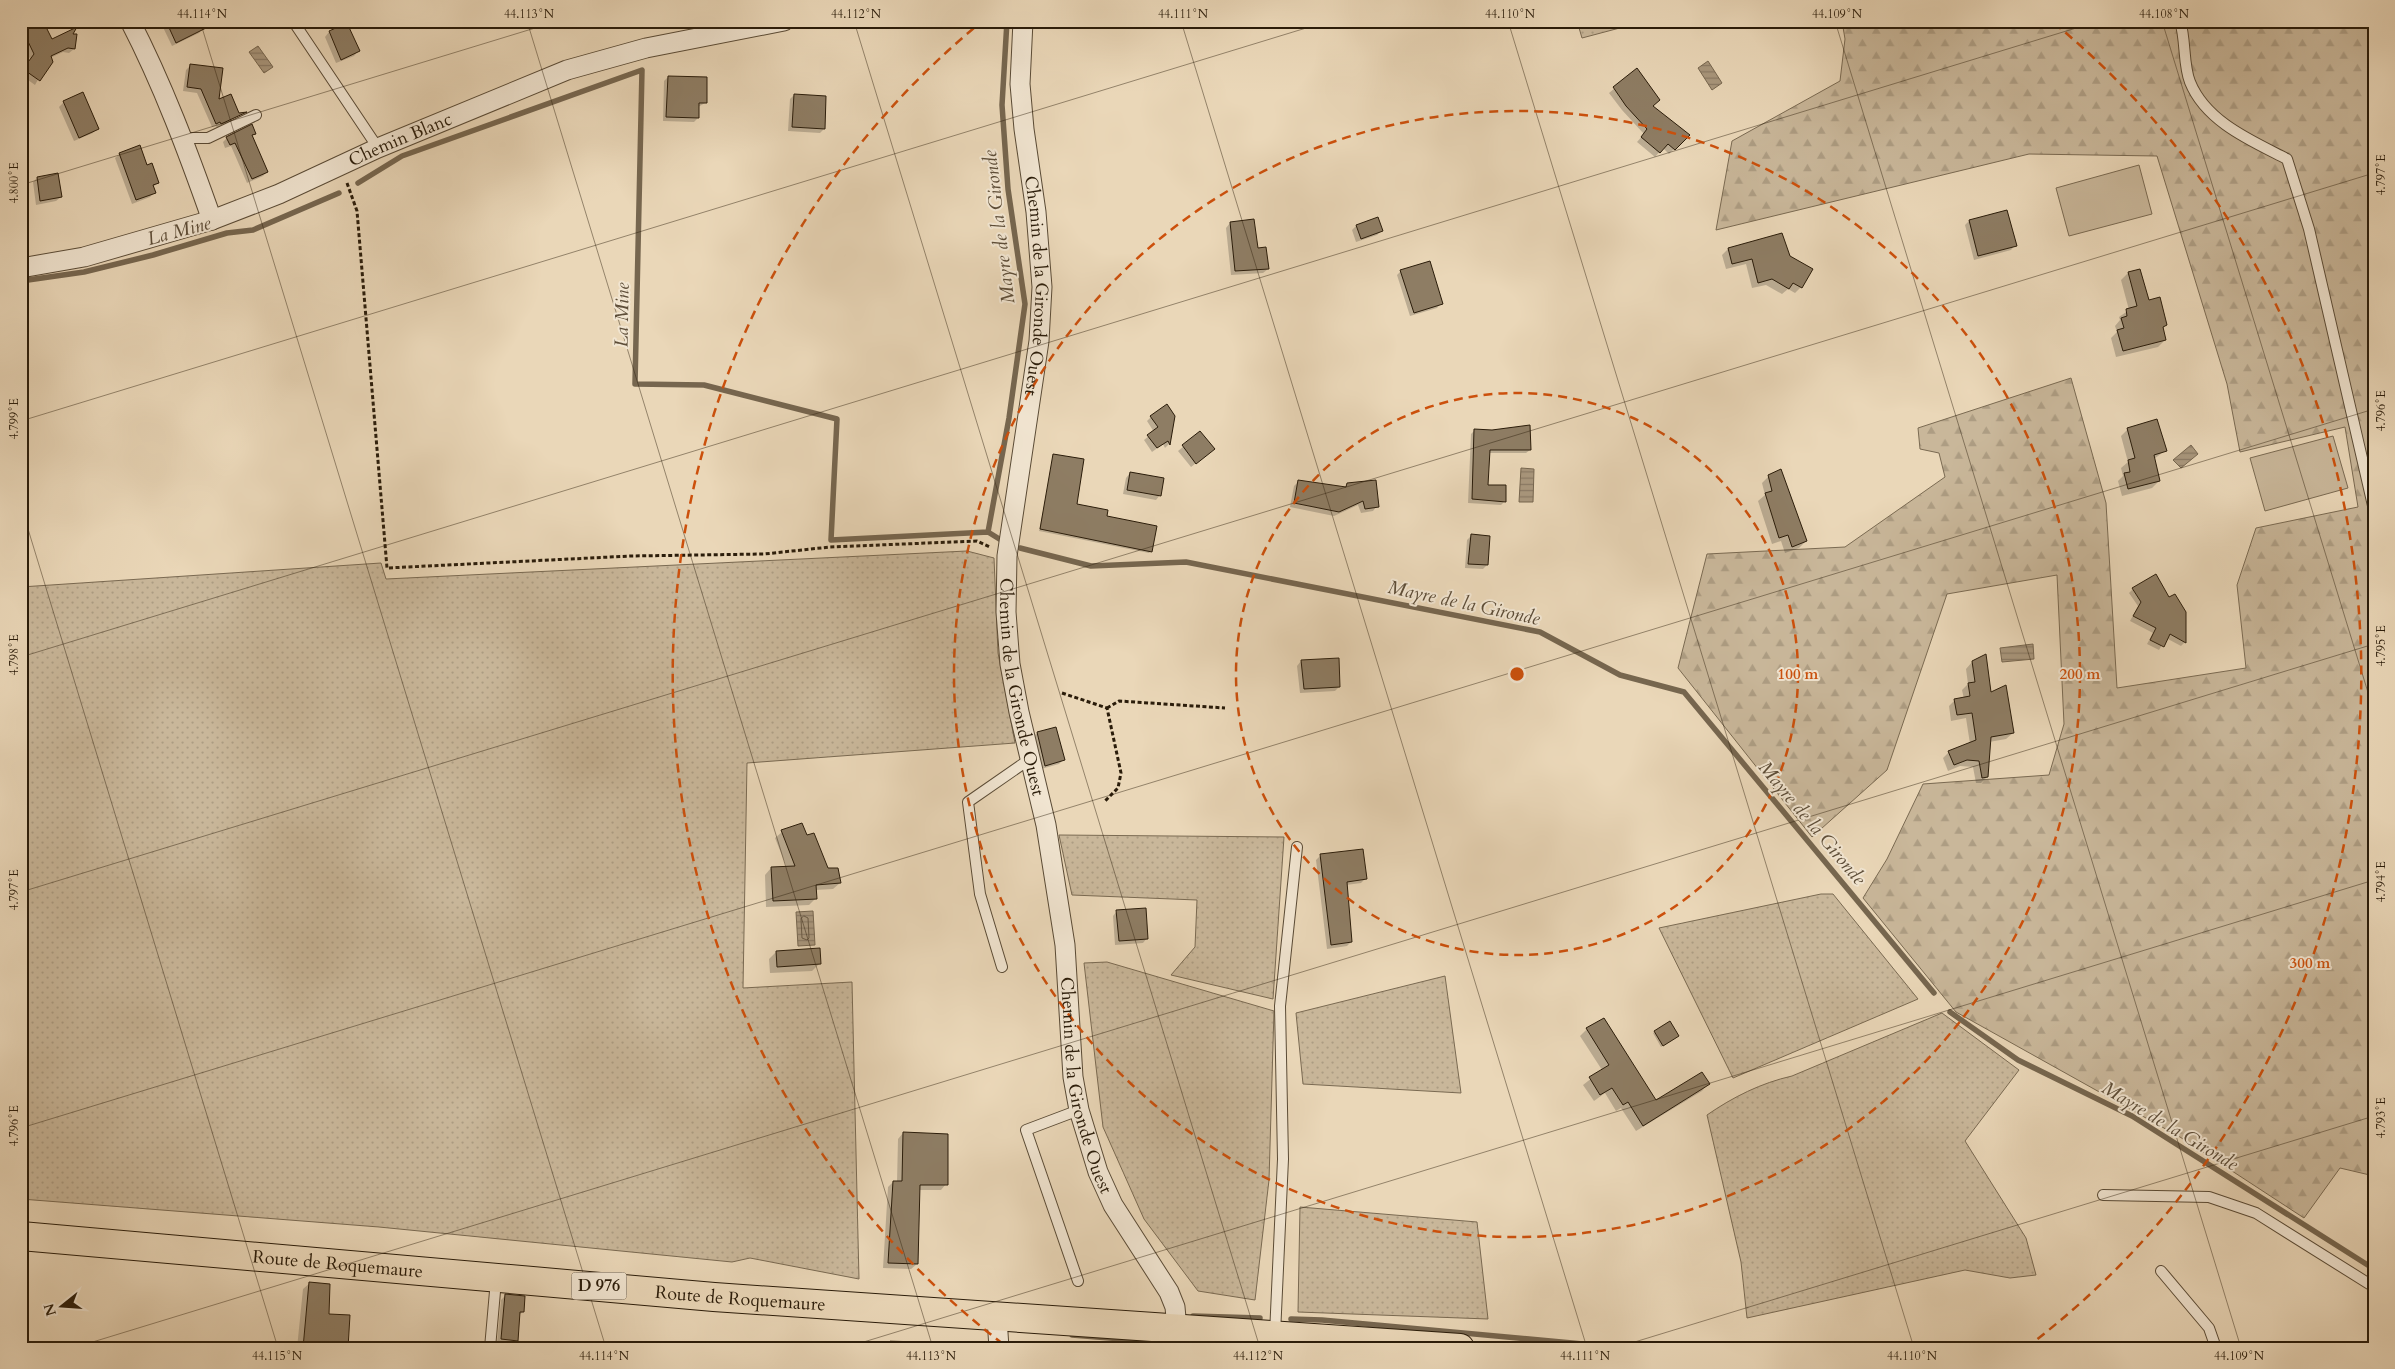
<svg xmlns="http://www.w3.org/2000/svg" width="2395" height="1369" font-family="Cardo,serif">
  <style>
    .grass { fill: url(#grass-dots); stroke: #7a6a52 }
    .forest { fill: url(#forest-firs); stroke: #7a6a52 }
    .park { fill: #c9b79a; stroke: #7a6a52 }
    .water { fill: url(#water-rules); stroke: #76664f }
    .shadow { fill: #0003 }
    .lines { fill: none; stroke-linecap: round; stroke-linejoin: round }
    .shore { stroke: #6a5a44; stroke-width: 1 }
    .stream { stroke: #76664f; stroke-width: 5.5 }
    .building { fill: #8e7d64; stroke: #2a1c0a }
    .lane-casing { stroke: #5a4b36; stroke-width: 12 }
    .street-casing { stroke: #5a4b36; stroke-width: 21 }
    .primary-casing { stroke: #2a1c0a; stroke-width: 30 }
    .path { stroke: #2a1c0a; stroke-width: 3; stroke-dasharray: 4 2.5; stroke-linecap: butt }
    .lane { stroke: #f1e5d1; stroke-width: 10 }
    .street { stroke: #f1e5d1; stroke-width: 19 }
    .primary { stroke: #ead7b8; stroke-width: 28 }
    .ticks { fill: none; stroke: #2a1c0a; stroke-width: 1; stroke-opacity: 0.45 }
    .ring { fill: none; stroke: #cc500c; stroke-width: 2.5; stroke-dasharray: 9 6 }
    .labels { text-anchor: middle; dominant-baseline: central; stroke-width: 4; stroke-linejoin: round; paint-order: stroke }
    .shield { fill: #f1e5d1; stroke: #665846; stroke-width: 1 }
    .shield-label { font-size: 16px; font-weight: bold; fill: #2a1c0a }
    .street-label { font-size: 18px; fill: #2a1c0a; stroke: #f1e5d1 }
    .water-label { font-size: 19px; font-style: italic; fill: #5d4d38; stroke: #f1e5d1 }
    .centre { fill: #cc500c; stroke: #f1e5d1; stroke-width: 2.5 }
    .ring-label { font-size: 15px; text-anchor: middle; font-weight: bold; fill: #cc500c; stroke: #f1e5d1; stroke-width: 4; stroke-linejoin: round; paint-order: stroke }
    .neatline { fill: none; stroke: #2a1c0a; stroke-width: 2 }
    .ticks-label { font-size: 12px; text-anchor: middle; fill: #2a1c0a }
  </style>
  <defs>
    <pattern id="grass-dots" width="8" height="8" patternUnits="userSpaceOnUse" patternTransform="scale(1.25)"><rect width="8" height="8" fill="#c9b79a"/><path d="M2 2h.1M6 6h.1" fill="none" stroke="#ad9d83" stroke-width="1.8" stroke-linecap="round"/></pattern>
    <pattern id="forest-firs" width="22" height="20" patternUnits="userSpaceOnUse" patternTransform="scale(1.25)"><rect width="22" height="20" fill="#c9b79a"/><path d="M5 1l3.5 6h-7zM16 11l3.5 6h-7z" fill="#ad9d83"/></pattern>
    <pattern id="water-rules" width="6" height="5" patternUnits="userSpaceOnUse" patternTransform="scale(1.25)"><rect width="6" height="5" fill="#a9977d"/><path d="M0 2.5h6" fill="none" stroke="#8a7a65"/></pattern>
  </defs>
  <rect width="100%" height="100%" fill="#ead7b8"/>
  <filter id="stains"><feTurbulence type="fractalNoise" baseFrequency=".004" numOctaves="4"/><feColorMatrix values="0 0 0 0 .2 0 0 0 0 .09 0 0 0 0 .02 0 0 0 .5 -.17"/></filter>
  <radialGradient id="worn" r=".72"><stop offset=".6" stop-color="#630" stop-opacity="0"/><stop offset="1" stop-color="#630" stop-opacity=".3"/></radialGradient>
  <path class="grass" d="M1577,21H1646L1582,38Z
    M967,551L994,558L998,653L1015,743L747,763L743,988L852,982L859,1279L750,1258L732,1262L379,1227L21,1199V587L381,563L386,579Z
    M1059,835L1284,837L1273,999L1171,975L1195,947L1197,900L1072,895Z
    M1821,894H1833L1918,999L1733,1078L1659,928Z
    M1107,962L1274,1011L1269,1180L1255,1300L1198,1291L1144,1219L1103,1127L1084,963Z
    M1445,976L1461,1093L1303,1084L1296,1013Z
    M1942,1013L2019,1070L1965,1141L2026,1238L2036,1275L2010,1278L1965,1270L1747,1318L1741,1262L1707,1115C1733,1097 1761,1083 1792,1076Z
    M1300,1207L1477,1222L1488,1319L1298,1312Z
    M890,1341L994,1345V1348H890Z"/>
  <path class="forest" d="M1842,21H2374V1176L2340,1168L2304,1218L2180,1137L1956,1012L1863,898L1887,859L1923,784L2049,775L2064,724L2057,575L1947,594L1887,770L1812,837L1678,668L1707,554L1845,547L1945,477L1939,453L1920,449L1918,428L2071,378L2106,503L2117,688L2246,668L2237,585L2256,528L2358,507L2345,427L2240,452L2227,384L2157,156L2029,154L1716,230L1732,141L1840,81L1845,39Z"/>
  <path class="park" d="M2139,165L2152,214L2069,236L2056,188Z
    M2333,436L2348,488L2265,511L2250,458Z"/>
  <path class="water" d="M258,46L273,67L264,73L249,52Z
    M1708,61L1722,83L1712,90L1698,68Z
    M2191,445L2198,454L2181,468L2173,460Z
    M1521,468L1534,469L1533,502H1519Z
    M2033,644L2034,659L2002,662L2000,648Z
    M813,911L815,945L798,946L796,912Z"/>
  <path class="shadow" d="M160,21H200L203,29L199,33L172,46Z
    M347,25L358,51L354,56L336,63L325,37L329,32Z
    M22,29L52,41L71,35L74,49L69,53L63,52L50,58L35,85L21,75L30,59L21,41Z
    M190,66L218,102L239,115L241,114L217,128L216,126L212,127L197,93L183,91L186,70Z
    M1637,70L1651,107L1688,135L1669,154L1663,148L1655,157L1637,142L1644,134L1622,110L1609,93Z
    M668,77L705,103L698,107V118L694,122L663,121L664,81Z
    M794,95L824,129L820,133L788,131L790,99Z
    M64,102L97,128L93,133L74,141L59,107Z
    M254,133L251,137L267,172L263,176L247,183L231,146L225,148L223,142L227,138Z
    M120,154L146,167L158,183L153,187L154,193L150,197L132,204L115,158Z
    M37,178L61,197L56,201L36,205L33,182Z
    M1969,221L2015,245L2011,250L1974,260L1965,225Z
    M1230,223L1257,250L1268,269L1263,273L1231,275L1226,228Z
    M1356,226L1382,230L1377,235L1356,242L1352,230Z
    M1781,235L1801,287L1795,293L1788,289L1782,294L1766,285L1752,288L1746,264L1726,269L1722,255L1728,249Z
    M2139,270L2149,301L2166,325L2162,329L2165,340L2158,347L2116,357L2111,338L2117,332L2115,326L2120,320L2119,317L2129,310L2121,280L2128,273Z
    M1401,271L1441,303L1437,308L1410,316L1397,275Z
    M1174,416L1169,444L1165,448L1163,444L1152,452L1144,440L1154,432L1147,421L1151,417Z
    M2128,429L2166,450L2154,459L2159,481L2152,488L2122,496L2118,481L2123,476L2121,468L2128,462L2121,436Z
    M1475,430L1530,450L1526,453H1489L1487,486L1504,502L1501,505L1468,503L1471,434Z
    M1200,433L1209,453L1191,467L1178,451Z
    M1054,455L1075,505L1105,517L1151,551L1149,553L1039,531Z
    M1130,473L1160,495L1156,500L1123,494L1126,478Z
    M1769,476L1806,541L1799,548L1785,553L1781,541L1772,544L1758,501L1765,495L1762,483Z
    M1299,481L1344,488L1348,484L1377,506L1373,511L1361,513L1358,505L1334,516L1290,507L1294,486Z
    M1471,536L1487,565L1483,569L1465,568L1467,540Z
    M2133,589L2185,642L2181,646L2166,638L2159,650L2147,644L2153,633L2130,621L2138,606L2129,593Z
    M1301,661L1339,687L1335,691L1300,693L1297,666Z
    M1972,662L2013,733L2006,739L1989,742L1987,777L1981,783H1976L1973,767L1960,766L1948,771L1943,758L1949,752L1970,744L1966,718L1951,721L1949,706L1955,700L1964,699L1962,690L1968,684L1966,669Z
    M1037,733L1063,760L1059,764L1041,769L1033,737Z
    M782,832L806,837L827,869L840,883L833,889L815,890L816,898L809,905L766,907L765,875L771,868H787L775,838Z
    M1321,855L1365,879L1361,883L1346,885L1351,942L1347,946L1327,949L1316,860Z
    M1117,911L1147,938L1143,943L1115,945L1113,916Z
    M776,952L819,964L812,971L770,973L769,959Z
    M1604,1020L1655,1102L1708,1084L1702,1091L1636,1131L1621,1108L1616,1111L1605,1093L1594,1101L1583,1085L1602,1070L1580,1036L1587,1029Z
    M1655,1032L1676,1037L1661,1047L1653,1033Z
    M903,1133L946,1184L941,1190H918L917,1264L911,1269L883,1268L888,1187L893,1182H897L898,1139Z
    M310,1283L328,1316L346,1348H297L303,1289Z
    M505,1296L523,1312L519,1315L517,1340L513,1345L497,1343L501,1300Z"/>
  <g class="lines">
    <path class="shore" d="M804,916L808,918L809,938L807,940L802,938L801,919Z"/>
    <path class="stream" d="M358,183L402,156L642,70L635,384L704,385L837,419L831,540L988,532
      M21,281L84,272L153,255L227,233L253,230L339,193
      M988,532L1009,418L1025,304L1008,189L1002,105L1007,21
      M988,532L1001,540
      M1020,548L1091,566L1186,562L1540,632L1620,675L1684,692L1934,993
      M1950,1012L2018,1060L2132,1116L2374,1269
      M1193,1316L1260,1318
      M1291,1319L1322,1320L1626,1348
      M1072,1335L1234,1348"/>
  </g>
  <path class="building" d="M21,21H43L52,39L77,27L73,34H77L75,49L68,48L51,56L53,62L40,81L23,69L34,54L21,27Z
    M166,21H220L176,43Z
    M347,23L360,51L341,60L329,31Z
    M190,64L223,68L219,99L231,94L239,113L247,112L221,124L220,122L216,124L201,89L187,87Z
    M1637,68L1660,100L1653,106L1690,135L1675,150L1668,144L1660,153L1641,137L1647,129L1626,106L1613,87Z
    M668,76L707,77V103H699V118L666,117Z
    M83,92L99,129L79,138L63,101Z
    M794,94L826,96L825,129L792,127Z
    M252,124L256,134L252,135L268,172L252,179L235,143L230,145L226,137Z
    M140,145L147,165L152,163L159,183L153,185L156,193L136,200L119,153Z
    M58,173L62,197L40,201L37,177Z
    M2007,210L2017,246L1978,256L1969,220Z
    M1378,217L1383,231L1361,239L1356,225Z
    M1254,219L1258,248L1266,247L1269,269L1235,271L1230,222Z
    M1782,233L1790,256L1813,269L1802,288L1793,283L1789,289L1772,279L1758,283L1752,259L1732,264L1728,248Z
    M1430,261L1443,304L1414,313L1400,270Z
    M2140,269L2149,300L2160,297L2167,325L2163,327L2166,340L2123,351L2117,330L2124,328L2121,318L2127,316L2126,309L2137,306L2128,272Z
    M1167,404L1175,416L1170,445L1168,441L1157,448L1147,435L1158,427L1150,416Z
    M2157,419L2167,451L2154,455L2160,481L2128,489L2124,473L2130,472L2128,460L2135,458L2127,428Z
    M1530,425L1531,450H1490L1488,485H1506V502L1472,499L1474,429L1492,430Z
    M1200,431L1215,449L1196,464L1182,445Z
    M1053,454L1084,459L1077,504L1108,510L1107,516L1157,526L1152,552L1040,529Z
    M1781,469L1807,541L1792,547L1788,535L1779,538L1765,493L1772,491L1768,475Z
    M1130,472L1164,478L1161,496L1127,490Z
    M1298,480L1346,487L1347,483L1376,480L1379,507L1365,509L1363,501L1339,512L1294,503Z
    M1471,534L1490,536L1488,565L1468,564Z
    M2156,574L2169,597L2175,594L2186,612V643L2170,634L2164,647L2150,640L2156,628L2133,616L2141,602L2132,588Z
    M1986,654L1991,692L2006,685L2014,733L1991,737L1988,777L1982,778L1979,761L1967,760L1954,765L1948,751L1976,740L1972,713L1957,715L1954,699L1970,696L1968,683L1975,682L1972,661Z
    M1339,658L1340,687L1304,689L1301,660Z
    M1056,727L1065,760L1045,766L1037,732Z
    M802,823L807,835L814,833L828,868H838L841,883L816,885L817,899L773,901L771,867L795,866L781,830Z
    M1363,849L1367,879L1347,882L1352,942L1331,945L1320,854Z
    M1146,908L1148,939L1119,941L1116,910Z
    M820,948L821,964L777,967L776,951Z
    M1604,1018L1656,1100L1702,1072L1710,1084L1643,1126L1628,1102L1623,1105L1612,1088L1600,1095L1589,1077L1609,1065L1586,1028Z
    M1670,1021L1679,1036L1663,1046L1654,1031Z
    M903,1132L948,1134V1185H920L918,1264L888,1263L893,1181H902Z
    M309,1282L330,1284L329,1314L350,1315L348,1348H303Z
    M505,1294L525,1296L524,1312H520L518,1341L501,1339Z"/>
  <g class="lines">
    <g class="lane-casing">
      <path id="lane" d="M293,21L378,148
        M2180,21C2186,40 2183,65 2190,82C2206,122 2252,141 2287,159L2309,229L2374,510
        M183,138H208L256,115
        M1002,967L980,894L968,802L1030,759
        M2103,1195L2209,1197L2256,1213L2374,1287
        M2161,1271L2209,1328L2216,1348
        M1078,1281L1026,1130L1079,1110
        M1275,1334L1283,1159L1280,1006L1297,847
        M490,1348L496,1280"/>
    </g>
    <g class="street-casing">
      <g id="street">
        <path d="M130,21C163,85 188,152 212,220"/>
        <path id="s1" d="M1023,21L1020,84L1024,129L1036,212L1042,287L1039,341L1007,556L1006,612L1010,664L1019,712L1046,825L1065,945L1073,1077L1079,1110L1098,1172L1113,1205L1169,1292L1175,1307L1177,1329"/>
        <path id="s2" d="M21,268L84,257L212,220L279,194L378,148L567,70L646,48L784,21"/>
        <path d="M997,1318L999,1348"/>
      </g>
    </g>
    <g class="primary-casing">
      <g id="primary">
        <path id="s3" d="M21,1236L714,1297L1460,1348"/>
      </g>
    </g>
    <path class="path" d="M347,183L357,211L387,568L631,556L764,554L830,547L977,541L990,547
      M1062,693L1107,708L1121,773L1118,788L1105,801
      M1107,708L1119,701L1225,708"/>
    <use href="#lane" class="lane"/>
    <use href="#street" class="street"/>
    <use href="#primary" class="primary"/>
  </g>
  <path class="ticks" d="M200,21L606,1348M527,21L933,1348M854,21L1260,1348M1181,21L1587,1348M1508,21L1914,1348M1835,21L2241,1348M2162,21L2374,712M21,185L558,21M21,421L1329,21M21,506L278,1348M21,657L2099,21M21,892L2374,173M21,1128L2374,409M73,1348L2374,644M844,1348L2374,880M1615,1348L2374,1116"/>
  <g class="ring">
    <circle cx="1517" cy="674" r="281"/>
    <circle cx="1517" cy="674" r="563"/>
    <path d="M1003 1344A844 844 0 0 1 980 23M2054 23A844 844 0 0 1 2031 1344"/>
  </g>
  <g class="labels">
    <rect class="shield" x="571.5" y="1272.5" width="55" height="27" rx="4"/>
    <g class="shield-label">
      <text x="599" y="1286">D 976</text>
    </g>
    <g class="street-label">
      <text stroke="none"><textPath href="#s2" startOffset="402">Chemin Blanc</textPath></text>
      <text stroke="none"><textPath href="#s1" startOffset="266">Chemin de la Gironde Ouest</textPath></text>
      <text stroke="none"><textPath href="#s1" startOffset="671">Chemin de la Gironde Ouest</textPath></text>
      <text stroke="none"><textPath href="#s1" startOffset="1076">Chemin de la Gironde Ouest</textPath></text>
      <text stroke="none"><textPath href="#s3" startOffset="318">Route de Roquemaure</textPath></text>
      <text stroke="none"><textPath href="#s3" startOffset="722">Route de Roquemaure</textPath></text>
    </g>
    <g class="water-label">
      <text transform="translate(999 227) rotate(-97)">Mayre de la Gironde</text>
      <text transform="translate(179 231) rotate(-15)">La Mine</text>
      <text transform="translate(622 315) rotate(-89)">La Mine</text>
      <text transform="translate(1464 603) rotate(12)">Mayre de la Gironde</text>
      <text transform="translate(1812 823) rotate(50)">Mayre de la Gironde</text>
      <text transform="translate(2170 1126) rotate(31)">Mayre de la Gironde</text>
    </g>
  </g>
  <circle cx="1517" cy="674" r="8" class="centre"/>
  <g class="ring-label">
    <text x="1798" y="679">100 m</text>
    <text x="2080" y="679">200 m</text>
    <text x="2310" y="968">300 m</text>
  </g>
  <rect width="2395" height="1369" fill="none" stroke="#ead7b8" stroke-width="55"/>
  <g transform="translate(62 1306) rotate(253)" stroke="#f1e5d1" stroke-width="4" paint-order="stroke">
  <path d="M0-4L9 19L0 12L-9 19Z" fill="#2a1c0a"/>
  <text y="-8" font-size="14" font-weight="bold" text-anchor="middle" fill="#2a1c0a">N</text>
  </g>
  <rect x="28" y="28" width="2340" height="1314" class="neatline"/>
  <g class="ticks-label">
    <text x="202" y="18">44.114°N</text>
    <text x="529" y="18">44.113°N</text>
    <text x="856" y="18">44.112°N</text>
    <text x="1183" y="18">44.111°N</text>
    <text x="1510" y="18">44.110°N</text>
    <text x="1837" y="18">44.109°N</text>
    <text x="2164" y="18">44.108°N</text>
    <text transform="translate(2381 175) rotate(-90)" y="4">4.797°E</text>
    <text transform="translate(14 183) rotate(-90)" y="4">4.800°E</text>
    <text transform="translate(2381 411) rotate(-90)" y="4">4.796°E</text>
    <text transform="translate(14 419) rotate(-90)" y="4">4.799°E</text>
    <text transform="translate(2381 646) rotate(-90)" y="4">4.795°E</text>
    <text transform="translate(14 655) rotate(-90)" y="4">4.798°E</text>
    <text transform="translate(2381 882) rotate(-90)" y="4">4.794°E</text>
    <text transform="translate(14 890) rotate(-90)" y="4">4.797°E</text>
    <text transform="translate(2381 1118) rotate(-90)" y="4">4.793°E</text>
    <text transform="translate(14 1126) rotate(-90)" y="4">4.796°E</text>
    <text x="277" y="1360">44.115°N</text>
    <text x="604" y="1360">44.114°N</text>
    <text x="931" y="1360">44.113°N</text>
    <text x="1258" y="1360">44.112°N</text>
    <text x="1585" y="1360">44.111°N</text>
    <text x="1912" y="1360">44.110°N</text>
    <text x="2239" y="1360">44.109°N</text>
  </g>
  <rect width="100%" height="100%" filter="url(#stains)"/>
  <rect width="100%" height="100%" fill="url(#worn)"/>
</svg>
